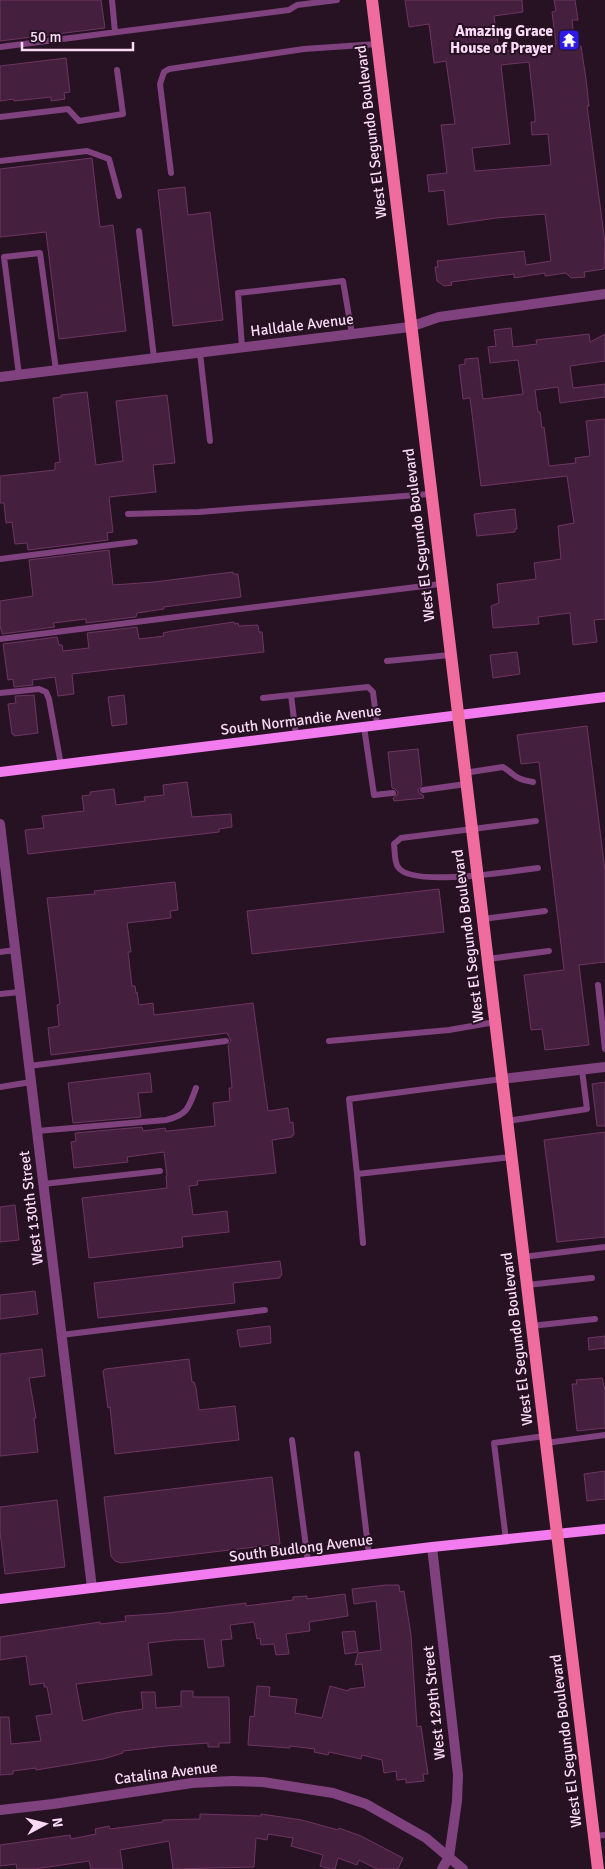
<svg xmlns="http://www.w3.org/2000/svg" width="605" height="1869" font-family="Signika,sans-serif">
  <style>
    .building { fill: #45203e; stroke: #6f3463; fill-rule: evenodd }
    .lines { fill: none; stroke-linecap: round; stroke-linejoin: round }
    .lane { stroke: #80427e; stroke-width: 6 }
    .street { stroke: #80427e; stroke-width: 10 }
    .secondary { stroke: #f27bef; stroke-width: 10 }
    .primary { stroke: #f06c9e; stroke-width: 12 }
    .labels { text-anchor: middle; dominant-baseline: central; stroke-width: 4; stroke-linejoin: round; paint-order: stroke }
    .poi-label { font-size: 15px; font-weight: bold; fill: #fbdaf8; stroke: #261222; text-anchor: end }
    .street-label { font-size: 15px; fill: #fbdaf8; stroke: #261222 }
  </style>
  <rect width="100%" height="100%" fill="#261222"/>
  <path class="building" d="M0,0H101L105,28L0,41Z
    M405,0H522L523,12L494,16L499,52L556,44L552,12L556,11L554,0H575L578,20H572L575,46H581L586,79L589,106H587L605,243L604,269L584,272L585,277L571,278L566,273L545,276V273L514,278V274L451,282L452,285L444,286L437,281L435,267H438L437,261L524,251L526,265L551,261L545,214L496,218L448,225L444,190L429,192L427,175L447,173L441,125L455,124L446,61L434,63L429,24L409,27ZM529,62L535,116V122H531L532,135L548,134L551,165L475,171L472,148L510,144L501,65Z
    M66,58L70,92L64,93L65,99L51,101V97L14,101V99L0,101V66Z
    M92,158L100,227L113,225L126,331L59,339L46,232L0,237V169Z
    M185,187L188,215L210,212L223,320L173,326L158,190Z
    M511,328L513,347L537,344L536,340L589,334L590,342L605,334V361L570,366L573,388L605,384V397L560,403L558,387L535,390L538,412H540L542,428L544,427L549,466L576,463L575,458L590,456L586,421L605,419V619L594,620L597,642L573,645L570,613L538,617L539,624L493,628L491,606L499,603L497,584L536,579L534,563L561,559L558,526L574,523L567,476L481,486L470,398L463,399L459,365L465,364V359L478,358L483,399L523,394L518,360L490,363L488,347L496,346L494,330Z
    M87,392L96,465L123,461L116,401L167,395L175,463L153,465L156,492L109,497L113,532L107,533L108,540L28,550L27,543L15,544L12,522L6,523L4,503H0V476L55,470V463L60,462L53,398L61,397V395Z
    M515,509L517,529H515V532L477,536L474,514Z
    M109,550L113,585L154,582L233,572V574H238L241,597L164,607V609L137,613L136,617L86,623V619L53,623L55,627L2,634L0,625V601L33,596L29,560Z
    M234,622L235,624L238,623L239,626L258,625L259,632H262L264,652L72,674L74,694L58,696L55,677L32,680L33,685L14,687L13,679L8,680L3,644L57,637L59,645H62L63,651L89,648L87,633L137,627L139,639L164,636L163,633L172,631Z
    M517,652L520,674L493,678L490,655Z
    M34,695L38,733L14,736V734H12L8,704L16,703L15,696Z
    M124,695L127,724L112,726L108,697Z
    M587,726L605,871V962L579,965L589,1045L545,1050L542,1029L531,1030L524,975L564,970L539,762L521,764L517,735Z
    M418,749L422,785L418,790L419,793L423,795L424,798L394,801L393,798L397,795L398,792L395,789L392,788L388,752Z
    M187,782L192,817L231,814L232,827L219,829V832L28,854L25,830L44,828L42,816L84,811L82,796L90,795V792L114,789L116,805L145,801L144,797L164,795L163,785Z
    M175,882L178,910L170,911L171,918L127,923L131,952H128L132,986H135L136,993L137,992L139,1005L153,1003L154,1015L253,1003L268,1111L288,1108L290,1123L293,1122L294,1135H292V1137L272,1140L276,1173L197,1181L198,1185L189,1186L193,1215L227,1211L229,1232L182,1237L183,1247L89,1258L82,1198L167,1188L166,1176H167L164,1152L127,1157L128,1162L74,1168L71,1142L76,1141L75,1133L142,1127L143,1131L165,1128L166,1131H168L215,1126L213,1103L230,1101L229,1088H232L228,1045L231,1041L227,1033L51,1055L48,1028L59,1026L57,1005L60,1004L47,898L95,894L94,891Z
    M439,889L444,932L252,954L247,911Z
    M150,1073L152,1092L138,1093L141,1117L73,1123L68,1083Z
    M605,1082V1126H597L592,1084Z
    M605,1132V1237L557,1242L544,1140Z
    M15,1205L19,1240L0,1242V1207Z
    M280,1261L282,1275L280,1276V1278L233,1283L235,1303L98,1318L94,1283Z
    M35,1291L38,1314L0,1319V1295Z
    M270,1326L271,1343L240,1347L237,1330Z
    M605,1336V1348L589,1350L588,1338Z
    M42,1349L45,1376L29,1378L36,1418H34L38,1452L0,1456V1354Z
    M189,1359L192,1382H194L196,1388L199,1410L235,1406L239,1440L115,1454L110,1407L108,1408L103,1371L105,1369Z
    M602,1378L605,1390V1428L577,1431L572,1384H577L576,1380Z
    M605,1471V1499L587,1501L584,1474Z
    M272,1477L280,1544L121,1563L115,1561L111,1556L104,1497Z
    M57,1500L65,1567L5,1574L0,1531V1507Z
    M386,1585H399L400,1592L404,1591L411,1635L417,1727L421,1726L428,1774H423L424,1781L406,1783V1779L397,1780L396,1771L384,1773L382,1760L362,1755L361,1759L329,1752L328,1755L314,1752L315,1749L290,1746V1748L248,1745L250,1716L254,1717L257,1686L270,1687L269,1696L297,1699L295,1713L322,1718L330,1686L348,1691L349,1689L365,1687L362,1664L355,1665L358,1653L381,1650L376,1601L354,1604L352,1589Z
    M345,1594L348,1616L309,1622L310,1631L286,1634L289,1654L276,1655L274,1644L261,1645L260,1638L257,1639L254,1622L230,1625L232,1639L221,1640L224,1666L208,1668L204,1639L174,1640L148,1643L152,1675L76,1684L83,1721L115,1713L143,1709L141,1692H155L156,1708L181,1706V1691H193V1697H229L230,1743H219V1747H208V1743L166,1746L123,1751V1753L103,1759L36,1770V1768L13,1771V1774L0,1775V1717H9L11,1744L41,1741L36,1716L52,1714L47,1687H44V1683L30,1685L26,1656L0,1660V1637L100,1622V1624L126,1621L125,1616L168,1613L246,1603V1606L293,1600V1597L307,1596V1599Z
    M355,1631L358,1652L345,1654L342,1632Z
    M200,1814L261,1816V1814L302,1820L338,1830L339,1828L361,1836L403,1858L398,1869H377L359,1860L357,1865L338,1858L335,1869H330L320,1866L323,1855L291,1846L293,1838L268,1834L267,1840L256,1838L254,1867L173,1869L169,1841L120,1850L123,1869H91L89,1861L35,1869H17L16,1864L0,1866V1845L70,1835L71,1839L96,1834L95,1829L109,1826L110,1829L163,1822V1820L200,1819Z"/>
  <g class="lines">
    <path class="lane" d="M112,0L115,32
      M0,47L289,10L297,5L337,0
      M0,117L68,109L79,121L123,114L117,70
      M0,161L87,151L109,159L119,196
      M171,173L160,84L164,72L169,69L304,49L377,44
      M139,231L154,358
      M242,347L238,293L343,281L352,334
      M200,353L210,441
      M19,375L4,257L40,253L56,370
      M128,514L199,512L430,494
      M0,559L135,542
      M0,639L440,584
      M387,661L450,655
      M0,693L39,689L46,692L49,699L61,765
      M263,698L291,695
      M364,727L374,795L393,793
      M296,735L291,695L368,687L373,692L377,725
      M464,773L503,767C517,776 514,779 533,782
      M423,790L466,784
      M536,821L401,838L394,844C395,850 394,862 398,867C411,888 513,871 538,868
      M483,919L545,911
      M0,952L15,950
      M488,959L549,951
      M598,985L605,1049
      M0,994L20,992
      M329,1041L449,1030L495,1022
      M29,1066L226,1041
      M502,1079L349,1099L357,1174L511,1157
      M0,1087L31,1082
      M507,1121L587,1109L582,1070
      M37,1131L166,1120C187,1115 189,1108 196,1088
      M357,1174L363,1243
      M43,1184L160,1171
      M523,1257L605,1247
      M527,1285L592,1278
      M531,1326L595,1319
      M61,1335L265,1310
      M292,1440L308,1562
      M546,1443L605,1435
      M357,1454L369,1555
      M506,1540L494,1443L545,1436
      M594,1836L605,1835"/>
    <path class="street" d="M0,377L410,327L439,317L605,294
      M0,824L92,1588
      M502,1079L605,1067
      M432,1547L458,1775L457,1801L449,1857L442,1869
      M0,1810L53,1804L192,1783L232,1781L263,1782L333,1793L366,1804L426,1838L463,1869"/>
    <path class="secondary" d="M0,772L605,697
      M0,1599L432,1547L605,1529"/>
    <path class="primary" d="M372,0C445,623 522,1246 598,1869"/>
  </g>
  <defs>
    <g id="temple-square" transform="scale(1.125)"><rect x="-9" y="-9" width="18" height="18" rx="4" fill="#2e1ae8" stroke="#261222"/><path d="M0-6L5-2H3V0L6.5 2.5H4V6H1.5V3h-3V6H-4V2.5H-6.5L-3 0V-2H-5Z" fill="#fff"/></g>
  </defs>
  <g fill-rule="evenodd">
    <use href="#temple-square" x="569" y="40"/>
  </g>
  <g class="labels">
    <g class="poi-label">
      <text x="553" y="31">Amazing Grace<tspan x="553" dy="17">House of Prayer</tspan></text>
    </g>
    <g class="street-label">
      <text transform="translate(371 132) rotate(-97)">West El Segundo Boulevard</text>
      <text transform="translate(302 325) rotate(-7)">Halldale Avenue</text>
      <text transform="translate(419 535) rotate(-97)">West El Segundo Boulevard</text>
      <text transform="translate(301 720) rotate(-7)">South Normandie Avenue</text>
      <text transform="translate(468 936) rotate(-97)">West El Segundo Boulevard</text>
      <text transform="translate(31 1208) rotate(-97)">West 130th Street</text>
      <text transform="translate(517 1339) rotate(-97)">West El Segundo Boulevard</text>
      <text transform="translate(301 1548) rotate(-7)">South Budlong Avenue</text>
      <text transform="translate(434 1703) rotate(-96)">West 129th Street</text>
      <text transform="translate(566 1741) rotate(-97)">West El Segundo Boulevard</text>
      <text transform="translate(166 1773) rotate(-7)">Catalina Avenue</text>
    </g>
  </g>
  <g transform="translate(45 1824) rotate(83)" stroke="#261222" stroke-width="4" paint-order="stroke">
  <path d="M0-4L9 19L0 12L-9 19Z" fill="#fbdaf8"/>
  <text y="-8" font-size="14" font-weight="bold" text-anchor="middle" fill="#fbdaf8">N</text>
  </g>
  <path d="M22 42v8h111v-8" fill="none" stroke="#fbdaf8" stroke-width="2.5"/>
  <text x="30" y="42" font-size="15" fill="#fbdaf8" stroke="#261222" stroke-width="4" paint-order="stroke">50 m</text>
</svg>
